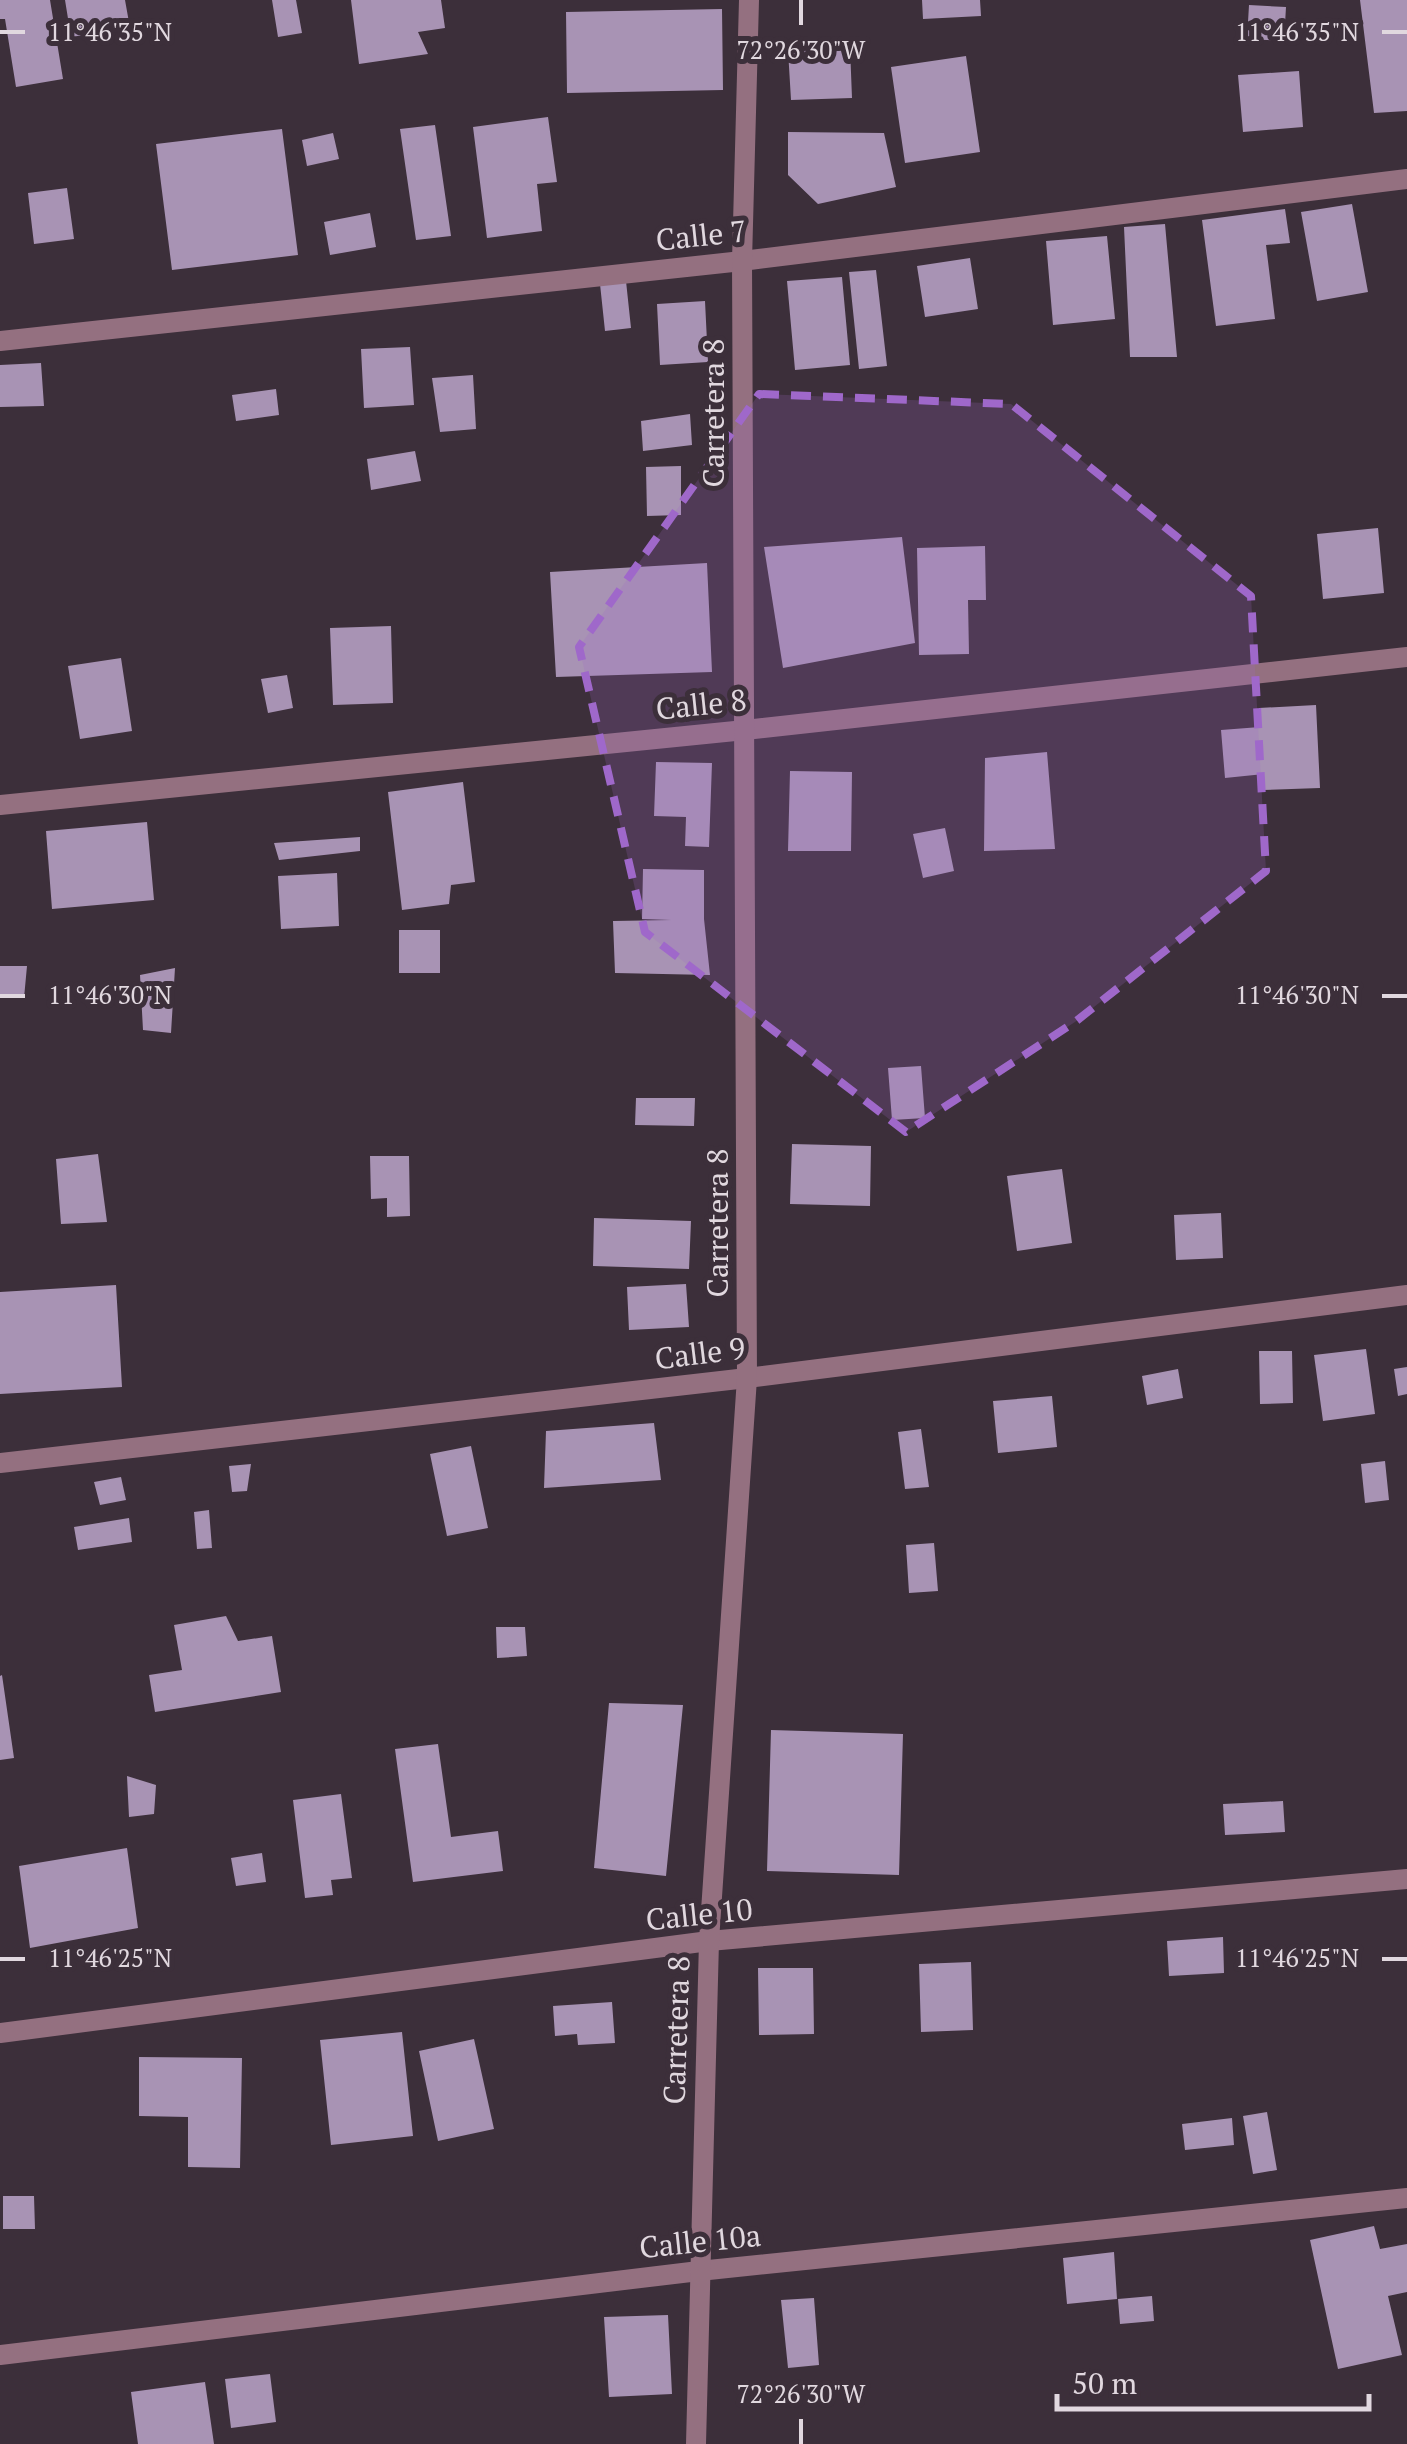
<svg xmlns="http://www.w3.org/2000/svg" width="1407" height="2444" font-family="'PT Serif',serif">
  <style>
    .building { fill: #a893b4 }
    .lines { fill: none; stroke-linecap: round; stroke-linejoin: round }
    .minor { stroke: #947080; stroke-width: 20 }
    .tertiary { stroke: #947080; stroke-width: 20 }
    .marked { fill: #9f68ca; fill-opacity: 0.2; stroke: #9f68ca; stroke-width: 8; stroke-dasharray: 20 12; stroke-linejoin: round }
    .ticks { fill: none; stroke: #e1d8df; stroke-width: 4 }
    .labels { text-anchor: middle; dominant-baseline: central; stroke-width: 10; stroke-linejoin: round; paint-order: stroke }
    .street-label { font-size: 30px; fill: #e1d8df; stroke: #3c2f3a }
    .ticks-label { font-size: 25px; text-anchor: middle; fill: #e1d8df; stroke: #3c2f3a; stroke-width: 10; stroke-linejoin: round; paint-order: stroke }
  </style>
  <rect width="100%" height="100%" fill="#3c2f3a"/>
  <path class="building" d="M0,0H50L63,79L16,87L5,19H0Z
    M65,0H125L130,28L71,37Z
    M272,0H296L302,33L278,37Z
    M351,0H441L445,28L418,32L428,54L359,64Z
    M922,0H980L981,16L923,19Z
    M1360,0H1407V111L1374,113Z
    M1249,5L1286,7L1284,41L1247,39Z
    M722,9L723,90L567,93L566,12Z
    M850,47L852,98L791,100L788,50Z
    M966,56L980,152L905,163L891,67Z
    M1299,71L1303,127L1243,132L1238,75Z
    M548,117L557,182L537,184L542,231L487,238L473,127Z
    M435,125L451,236L416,240L400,129Z
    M282,129L298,255L172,270L156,144Z
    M788,132L884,133L896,187L818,204L788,175Z
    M333,133L339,159L307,166L302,140Z
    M67,188L74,239L34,244L28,193Z
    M1352,204L1368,292L1317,301L1301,212Z
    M1285,209L1290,243L1266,245L1275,319L1216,326L1202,220Z
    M370,213L376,247L330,255L324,222Z
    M1165,224L1177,357H1130L1124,227Z
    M1107,236L1115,319L1053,325L1046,241Z
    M970,258L978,309L925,317L917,266Z
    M876,270L887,366L859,369L849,272Z
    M842,277L850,365L795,370L787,281Z
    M626,281L631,328L605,331L600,284Z
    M705,301L708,362L660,365L657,304Z
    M410,347L414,405L364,408L361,349Z
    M41,363L44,406L0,407V365Z
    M473,375L476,429L440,432L432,378Z
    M276,389L279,415L236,421L232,395Z
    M690,414L692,445L643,451L641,421Z
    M415,451L421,481L371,490L367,459Z
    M681,466V515L647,516L646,467Z
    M1378,528L1384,593L1323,599L1317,534Z
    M902,537L915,643L783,668L764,547Z
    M985,546L986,600H968L969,654L919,655L917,548Z
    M707,563L712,672L556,677L550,572Z
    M391,626L393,703L333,705L330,628Z
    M121,658L132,731L80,739L68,666Z
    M287,675L293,708L268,713L261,679Z
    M1316,705L1320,788L1263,790L1264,774L1225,778L1221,730L1260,727L1259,708Z
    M1047,752L1055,849L984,851L985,758Z
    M656,762L712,763L709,847L685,846L686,817L654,816Z
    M790,771L852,772L851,851H788Z
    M463,782L475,882L451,885L449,904L402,910L388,792Z
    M147,822L154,900L52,909L46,831Z
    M945,828L954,871L923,878L913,834Z
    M360,837V851L279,860L274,843Z
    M643,869L704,870V919L710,975L615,973L613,921L671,920L642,919Z
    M337,873L339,926L281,929L278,876Z
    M399,930H440V973H399Z
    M0,966H27L24,998H0Z
    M175,968L171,1033L143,1030L140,975Z
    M921,1066L925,1118L892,1120L888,1068Z
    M636,1098H695L694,1126L635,1125Z
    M792,1144L871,1146L870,1206L790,1204Z
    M98,1154L107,1222L61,1224L56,1159Z
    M370,1156H409L410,1216L387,1217V1198L371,1199Z
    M1062,1169L1072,1243L1017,1251L1007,1176Z
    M1221,1213L1223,1258L1176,1260L1174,1215Z
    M594,1218L691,1221L689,1269L593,1266Z
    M686,1284L689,1327L629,1330L627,1287Z
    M116,1285L122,1387L0,1394V1292Z
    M1366,1349L1375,1414L1323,1421L1314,1355Z
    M1259,1351H1292L1293,1403L1260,1404Z
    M1407,1367V1394L1398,1396L1394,1369Z
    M1178,1369L1183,1398L1147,1405L1142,1376Z
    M1052,1396L1057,1447L998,1453L993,1401Z
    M654,1423L661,1480L544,1488L546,1431Z
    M921,1429L929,1487L905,1489L898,1432Z
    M471,1446L488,1528L447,1536L430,1454Z
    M1385,1461L1389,1500L1365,1503L1361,1464Z
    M251,1464L247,1491L232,1492L229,1466Z
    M121,1477L126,1500L100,1505L94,1482Z
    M209,1510L212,1548L197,1549L194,1512Z
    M129,1518L132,1542L78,1550L74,1527Z
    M934,1543L938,1591L909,1593L906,1545Z
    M226,1616L238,1641L272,1636L281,1692L155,1712L149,1675L182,1670L174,1625Z
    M496,1627H525L527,1656L497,1658Z
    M2,1675L14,1758L0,1760V1676Z
    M609,1703L683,1705L666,1876L594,1868Z
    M771,1730L903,1734L899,1875L767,1871Z
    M438,1744L451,1837L498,1831L503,1871L413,1882L395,1749Z
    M127,1776L156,1785L154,1814L129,1817Z
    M341,1794L352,1878L331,1880L333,1895L305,1898L293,1800Z
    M1283,1801L1285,1832L1225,1835L1223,1804Z
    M127,1848L138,1928L30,1948L19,1866Z
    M262,1853L266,1882L236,1886L231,1858Z
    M1223,1937L1224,1973L1169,1976L1167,1941Z
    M971,1962L973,2030L921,2032L919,1964Z
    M758,1968H813L814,2034L759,2035Z
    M612,2002L615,2043L578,2045L577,2034L555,2036L553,2006Z
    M402,2032L413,2136L331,2145L320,2040Z
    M474,2039L494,2129L438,2141L419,2051Z
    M139,2057L242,2058L240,2168L188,2167V2117L139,2116Z
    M1267,2112L1277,2170L1253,2174L1243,2116Z
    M1232,2118L1234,2145L1185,2150L1182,2124Z
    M3,2196H34L35,2229H3Z
    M1374,2226L1380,2249L1407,2244V2292L1388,2296L1402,2355L1338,2369L1310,2240Z
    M1114,2252L1117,2299L1067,2304L1063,2258Z
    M1152,2296L1154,2321L1120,2324L1118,2299Z
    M814,2298L819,2365L788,2368L781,2300Z
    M668,2315L672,2394L609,2397L604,2317Z
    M270,2374L276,2422L231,2428L225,2379Z
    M205,2382L214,2444H138L131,2392Z"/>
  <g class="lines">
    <path class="minor" d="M0,341L742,261L1407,179
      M0,805L745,730L1407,657
      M0,1463L747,1378L1407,1295
      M0,2033L709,1941L1407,1879
      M0,2355L699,2271L1407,2198"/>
    <path class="tertiary" d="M696,2444L709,1941L747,1378L742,261L749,0"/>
  </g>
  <path class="marked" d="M759,394L1011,404L1251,596L1266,871L1075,1022L906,1132L645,932L579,647Z"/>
  <path class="ticks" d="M801,0V25M0,32H25M1382,32H1407M0,996H25M1382,996H1407M0,1959H25M1382,1959H1407M801,2419V2444"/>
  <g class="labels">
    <g class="street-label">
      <text transform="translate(701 235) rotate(-6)">Calle 7</text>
      <text transform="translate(713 413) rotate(-90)">Carretera 8</text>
      <text transform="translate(701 704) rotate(-6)">Calle 8</text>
      <text transform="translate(717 1223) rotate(-90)">Carretera 8</text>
      <text transform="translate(700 1353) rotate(-7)">Calle 9</text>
      <text transform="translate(699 1914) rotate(-6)">Calle 10</text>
      <text transform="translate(676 2030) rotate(-88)">Carretera 8</text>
      <text transform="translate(700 2241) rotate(-6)">Calle 10a</text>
    </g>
  </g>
  <g class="ticks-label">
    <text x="110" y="41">11°46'35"N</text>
    <text x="1297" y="41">11°46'35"N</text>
    <text x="801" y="59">72°26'30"W</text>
    <text x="110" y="1004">11°46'30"N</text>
    <text x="1297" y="1004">11°46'30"N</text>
    <text x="110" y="1967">11°46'25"N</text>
    <text x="1297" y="1967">11°46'25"N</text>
    <text x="801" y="2403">72°26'30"W</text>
  </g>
  <path d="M1057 2394v15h312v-15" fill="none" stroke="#e1d8df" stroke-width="5"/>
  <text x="1072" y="2394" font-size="30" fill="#e1d8df" stroke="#3c2f3a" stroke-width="8" paint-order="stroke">50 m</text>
</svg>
